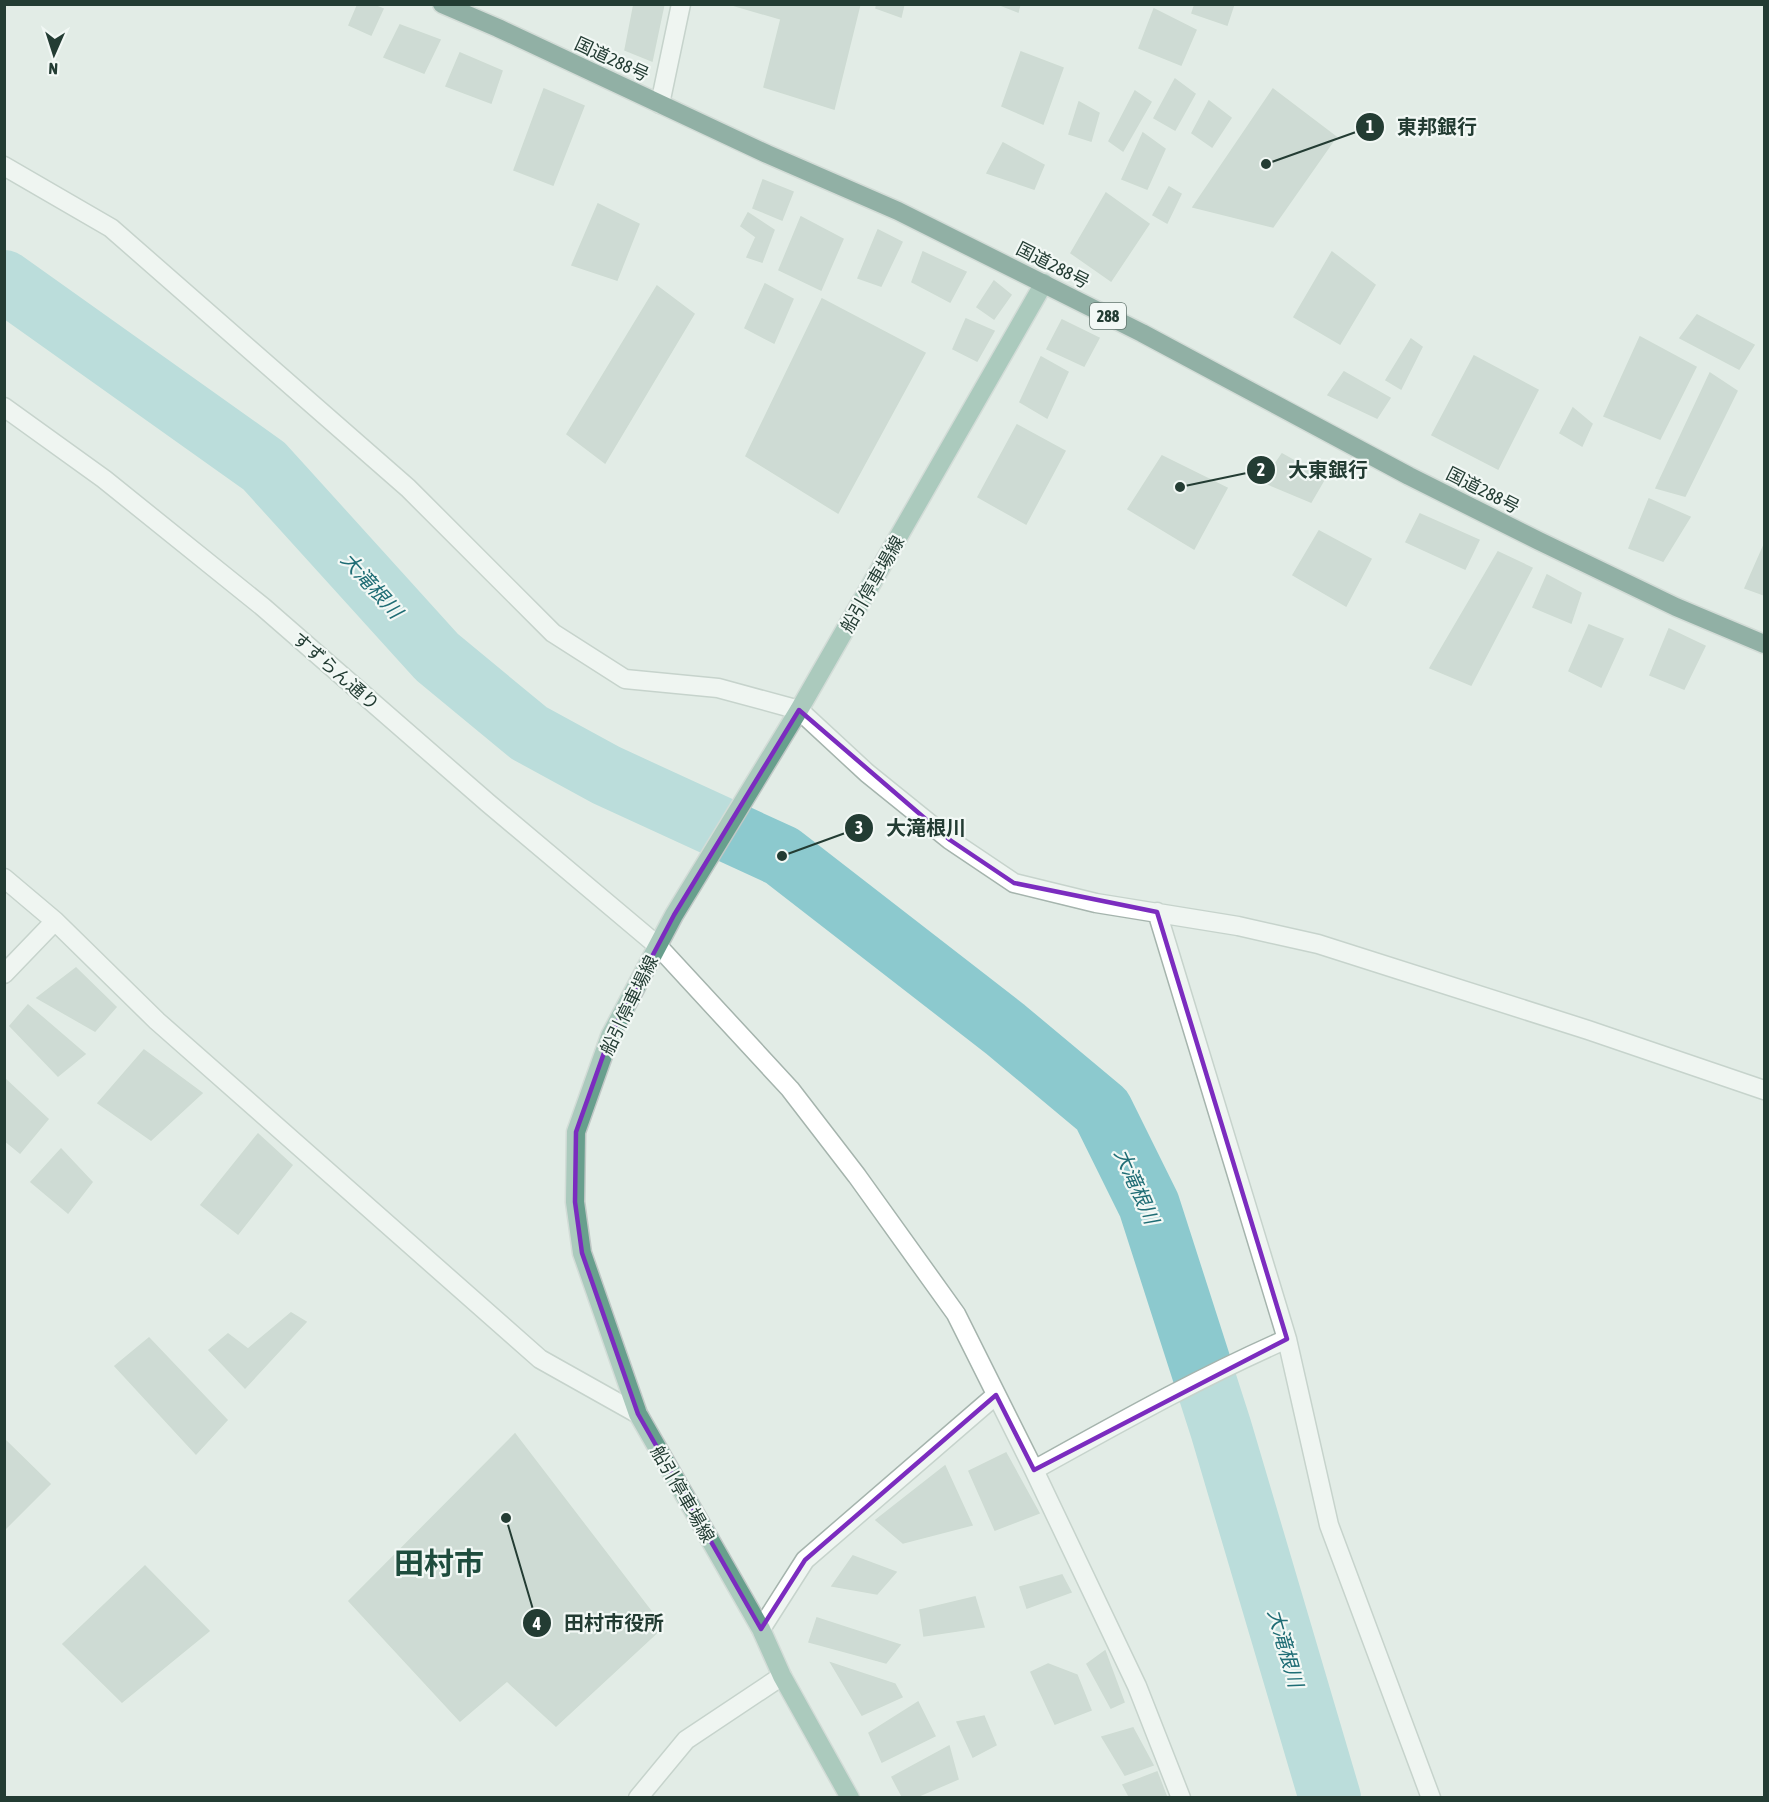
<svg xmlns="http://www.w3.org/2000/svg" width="1769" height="1802" font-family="'Asap Condensed','Noto Sans JP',sans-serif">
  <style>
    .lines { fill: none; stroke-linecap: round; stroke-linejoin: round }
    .river { stroke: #8cc9ce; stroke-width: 62 }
    .building { fill: #b7c6bf; stroke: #b5c5bd; stroke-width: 1.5 }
    .minor-casing { stroke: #a5b4ad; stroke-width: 21 }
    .major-casing { stroke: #c1c8c6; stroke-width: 21 }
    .highway-casing { stroke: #c1c8c6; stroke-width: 21 }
    .minor { stroke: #fff; stroke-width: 18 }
    .major { stroke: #689f8d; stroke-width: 18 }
    .highway { stroke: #306757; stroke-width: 18 }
    .marked { fill: none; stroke: #7b2cbf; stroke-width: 4.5; stroke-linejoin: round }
    .labels { text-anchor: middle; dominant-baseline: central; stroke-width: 4.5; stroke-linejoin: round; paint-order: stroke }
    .shield { fill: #f2f8f5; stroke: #61746d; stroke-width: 1.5 }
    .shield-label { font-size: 16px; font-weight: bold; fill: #233c33 }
    .street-label { font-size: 18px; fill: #233c33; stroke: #f2f8f5 }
    .water-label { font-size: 20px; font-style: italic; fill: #1f6d75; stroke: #f2f8f5 }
    .town-label { font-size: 30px; font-weight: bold; fill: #1f4d3e; stroke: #f2f8f5 }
    .leader { fill: none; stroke: #233c33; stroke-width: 2 }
    .callout-dot { fill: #233c33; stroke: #f2f8f5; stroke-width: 2 }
    .mark-label { font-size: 18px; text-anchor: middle; font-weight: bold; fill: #fff }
    .callout-label { font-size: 20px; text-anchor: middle; font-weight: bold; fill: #233c33; stroke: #f2f8f5; stroke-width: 4.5; stroke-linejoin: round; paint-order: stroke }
  </style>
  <rect width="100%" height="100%" fill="#e2ece6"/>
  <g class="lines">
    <path class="river" d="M4,281L264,466L437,657L529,733L606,775L782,856L1005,1029L1102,1110L1149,1205L1221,1429L1330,1798"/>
  </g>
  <path class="building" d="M358,4H371L383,9L371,35L349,25Z
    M634,4H664L652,61L625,50Z
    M729,4H860L834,109L764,87L781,19Z
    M877,4H904L901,17L876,8Z
    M998,4H1020L1018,12Z
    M1195,4H1234L1227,25L1192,13Z
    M1154,9L1196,30L1181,65L1139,48Z
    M400,25L440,40L424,73L384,57Z
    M1021,52L1063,68L1043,124L1002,106Z
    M460,53L502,71L491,103L446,86Z
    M1175,79L1195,94L1175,130L1154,118Z
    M544,89L584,106L553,185L514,170Z
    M1273,89L1336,137L1273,227L1193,207Z
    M1135,91L1151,102L1123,151L1109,141Z
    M1209,101L1231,118L1212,147L1192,133Z
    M1079,102L1099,113L1091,141L1069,134Z
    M1143,133L1165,149L1147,189L1122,179Z
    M1003,143L1044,165L1034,189L987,173Z
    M763,180L793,192L782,220L753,208Z
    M1169,187L1181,194L1167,223L1153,215Z
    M1106,193L1149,224L1111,281L1071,253Z
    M598,204L639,224L617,280L572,265Z
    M748,213L774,230L762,262L747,257L756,237L741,226Z
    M801,217L843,239L821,290L779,270Z
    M878,230L902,242L881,286L858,278Z
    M923,252L966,272L950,302L912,282Z
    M1332,252L1375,285L1340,344L1294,317Z
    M994,281L1011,295L994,319L977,307Z
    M765,284L793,299L774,343L745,328Z
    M657,286L694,314L605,463L567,434Z
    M822,299L925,353L838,513L746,456Z
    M1697,315L1754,345L1739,369L1680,338Z
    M966,319L994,331L977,361L953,349Z
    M1062,320L1099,338L1084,366L1047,349Z
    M1640,337L1696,367L1660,439L1604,416Z
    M1411,339L1422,347L1401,389L1386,380Z
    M1474,356L1538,390L1498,469L1432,435Z
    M1041,357L1068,372L1047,418L1020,402Z
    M1344,372L1390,398L1377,418L1328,395Z
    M1710,373L1737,391L1685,496L1656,488Z
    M1573,408L1592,424L1582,446L1560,433Z
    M1017,425L1065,451L1026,524L978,497Z
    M1282,454L1325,478L1311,502L1263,482Z
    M1162,456L1227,488L1194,549L1128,509Z
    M1649,499L1690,517L1663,561L1629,548Z
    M1420,514L1479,540L1465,569L1406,542Z
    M1319,531L1371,559L1346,606L1293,575Z
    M1764,545V595L1745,588Z
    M1498,552L1532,568L1471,685L1430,668Z
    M1547,575L1581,593L1571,623L1533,607Z
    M1589,625L1623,639L1601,687L1569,671Z
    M1669,629L1705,646L1684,689L1650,675Z
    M76,968L116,1007L95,1031L37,998Z
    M28,1005L85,1054L58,1076L10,1026Z
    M144,1050L202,1093L151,1140L98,1103Z
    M4,1078L48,1119L20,1153L4,1140Z
    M258,1134L292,1165L238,1234L201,1205Z
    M61,1149L92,1182L68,1213L31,1182Z
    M291,1313L306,1322L245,1388L209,1350L228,1334L248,1349Z
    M149,1338L227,1420L196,1454L115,1366Z
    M515,1434L663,1627L556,1726L507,1681L460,1721L349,1601Z
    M4,1439L50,1484L4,1530Z
    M1006,1453L1039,1513L995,1530L969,1471Z
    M945,1466L972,1525L903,1543L876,1520Z
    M853,1556L896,1572L877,1594L832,1586Z
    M145,1566L209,1631L122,1702L63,1644Z
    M1062,1575L1071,1592L1027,1608L1020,1587Z
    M975,1597L984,1627L924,1636L920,1610Z
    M817,1618L900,1645L886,1663L809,1642Z
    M1105,1651L1124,1702L1111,1708L1087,1664Z
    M831,1663L895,1684L902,1697L862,1715Z
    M1048,1664L1077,1675L1091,1710L1055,1724L1031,1672Z
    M918,1702L935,1736L882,1762L869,1733Z
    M984,1716L996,1745L973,1757L957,1722Z
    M1133,1728L1153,1765L1125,1775L1102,1737Z
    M949,1746L958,1779L914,1798H903L892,1777Z
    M1157,1772L1167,1798H1130L1123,1785Z"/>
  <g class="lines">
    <g class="minor-casing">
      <path id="minor" d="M660,104L681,4
        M4,166L111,228L408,488L553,633L625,679L718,688L799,710L867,773L950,840L1014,883L1096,903L1238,926L1318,944L1588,1030L1764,1090
        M4,407L104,479L263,607L488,803L658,946L790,1089L857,1176L956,1314L1034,1470L1137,1686L1181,1798
        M4,878L55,921L157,1021L540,1359L638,1414
        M1157,912L1287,1339L1329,1525L1431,1798
        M4,974L55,921
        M1034,1470C1117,1424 1200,1377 1287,1339
        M761,1629L805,1560L996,1395
        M638,1798L686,1740L782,1676"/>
    </g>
    <g class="major-casing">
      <path id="major" d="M850,1798L782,1676L761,1629L638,1414L582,1253L575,1202L576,1132L610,1036L674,915L799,710L1044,283"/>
    </g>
    <g class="highway-casing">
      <path id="highway" d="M442,4L498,28L767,154L898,211L1142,333L1409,476L1539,541L1676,607L1764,644"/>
    </g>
    <use href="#minor" class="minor"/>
    <use href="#major" class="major"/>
    <use href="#highway" class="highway"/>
  </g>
  <path d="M0 0H1769V1802H0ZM799,710L950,840L1014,883L1157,912L1287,1339L1034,1470L996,1395L805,1560L761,1629L638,1414L582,1253L575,1202L576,1132L610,1036L674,915Z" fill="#e2ece6" fill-opacity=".55" fill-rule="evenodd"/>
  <path class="marked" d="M799,710L950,840L1014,883L1157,912L1287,1339L1034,1470L996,1395L805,1560L761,1629L638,1414L582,1253L575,1202L576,1132L610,1036L674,915Z"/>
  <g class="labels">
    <rect class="shield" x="1090" y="303" width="36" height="26" rx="4.5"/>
    <g class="shield-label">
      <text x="1108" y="316">288</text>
    </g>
    <g class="street-label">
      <text transform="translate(612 59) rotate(25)">国道288号</text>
      <text transform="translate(1053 265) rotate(27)">国道288号</text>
      <text transform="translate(1483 490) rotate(27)">国道288号</text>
      <text transform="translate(872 584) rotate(-60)">船引停車場線</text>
      <text transform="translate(336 671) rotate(41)">すずらん通り</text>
      <text transform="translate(629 1005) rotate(-64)">船引停車場線</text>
      <text transform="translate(683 1494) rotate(60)">船引停車場線</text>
    </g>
    <g class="water-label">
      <text transform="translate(372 585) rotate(48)">大滝根川</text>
      <text transform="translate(1137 1186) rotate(66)">大滝根川</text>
      <text transform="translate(1286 1648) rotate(74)">大滝根川</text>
    </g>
    <g class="town-label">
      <text x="439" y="1563">田村市</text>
    </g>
  </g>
  <path class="leader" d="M1266 164L1370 127M1180 487L1261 470M782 856L859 828M506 1518L537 1623"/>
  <g class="callout-dot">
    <circle cx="1266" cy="164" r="6"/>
    <circle cx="1180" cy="487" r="6"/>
    <circle cx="782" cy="856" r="6"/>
    <circle cx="506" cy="1518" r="6"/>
    <circle cx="1370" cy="127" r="15"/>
    <circle cx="1261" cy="470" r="15"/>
    <circle cx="859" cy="828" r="15"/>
    <circle cx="537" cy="1623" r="15"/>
  </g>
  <g class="mark-label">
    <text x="1370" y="133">1</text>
    <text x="1261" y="476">2</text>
    <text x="859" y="834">3</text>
    <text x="537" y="1630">4</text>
  </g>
  <g class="callout-label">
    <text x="1437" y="134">東邦銀行</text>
    <text x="1328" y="477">大東銀行</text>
    <text x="926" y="835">大滝根川</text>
    <text x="614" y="1630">田村市役所</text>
  </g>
  <rect width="1769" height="1802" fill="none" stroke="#233c33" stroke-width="12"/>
  <g transform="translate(54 54) rotate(183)" stroke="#f2f8f5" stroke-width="4.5" paint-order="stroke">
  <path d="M0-4.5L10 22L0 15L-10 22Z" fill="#233c33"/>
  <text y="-9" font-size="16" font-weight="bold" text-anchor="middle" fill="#233c33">N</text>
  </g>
</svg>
